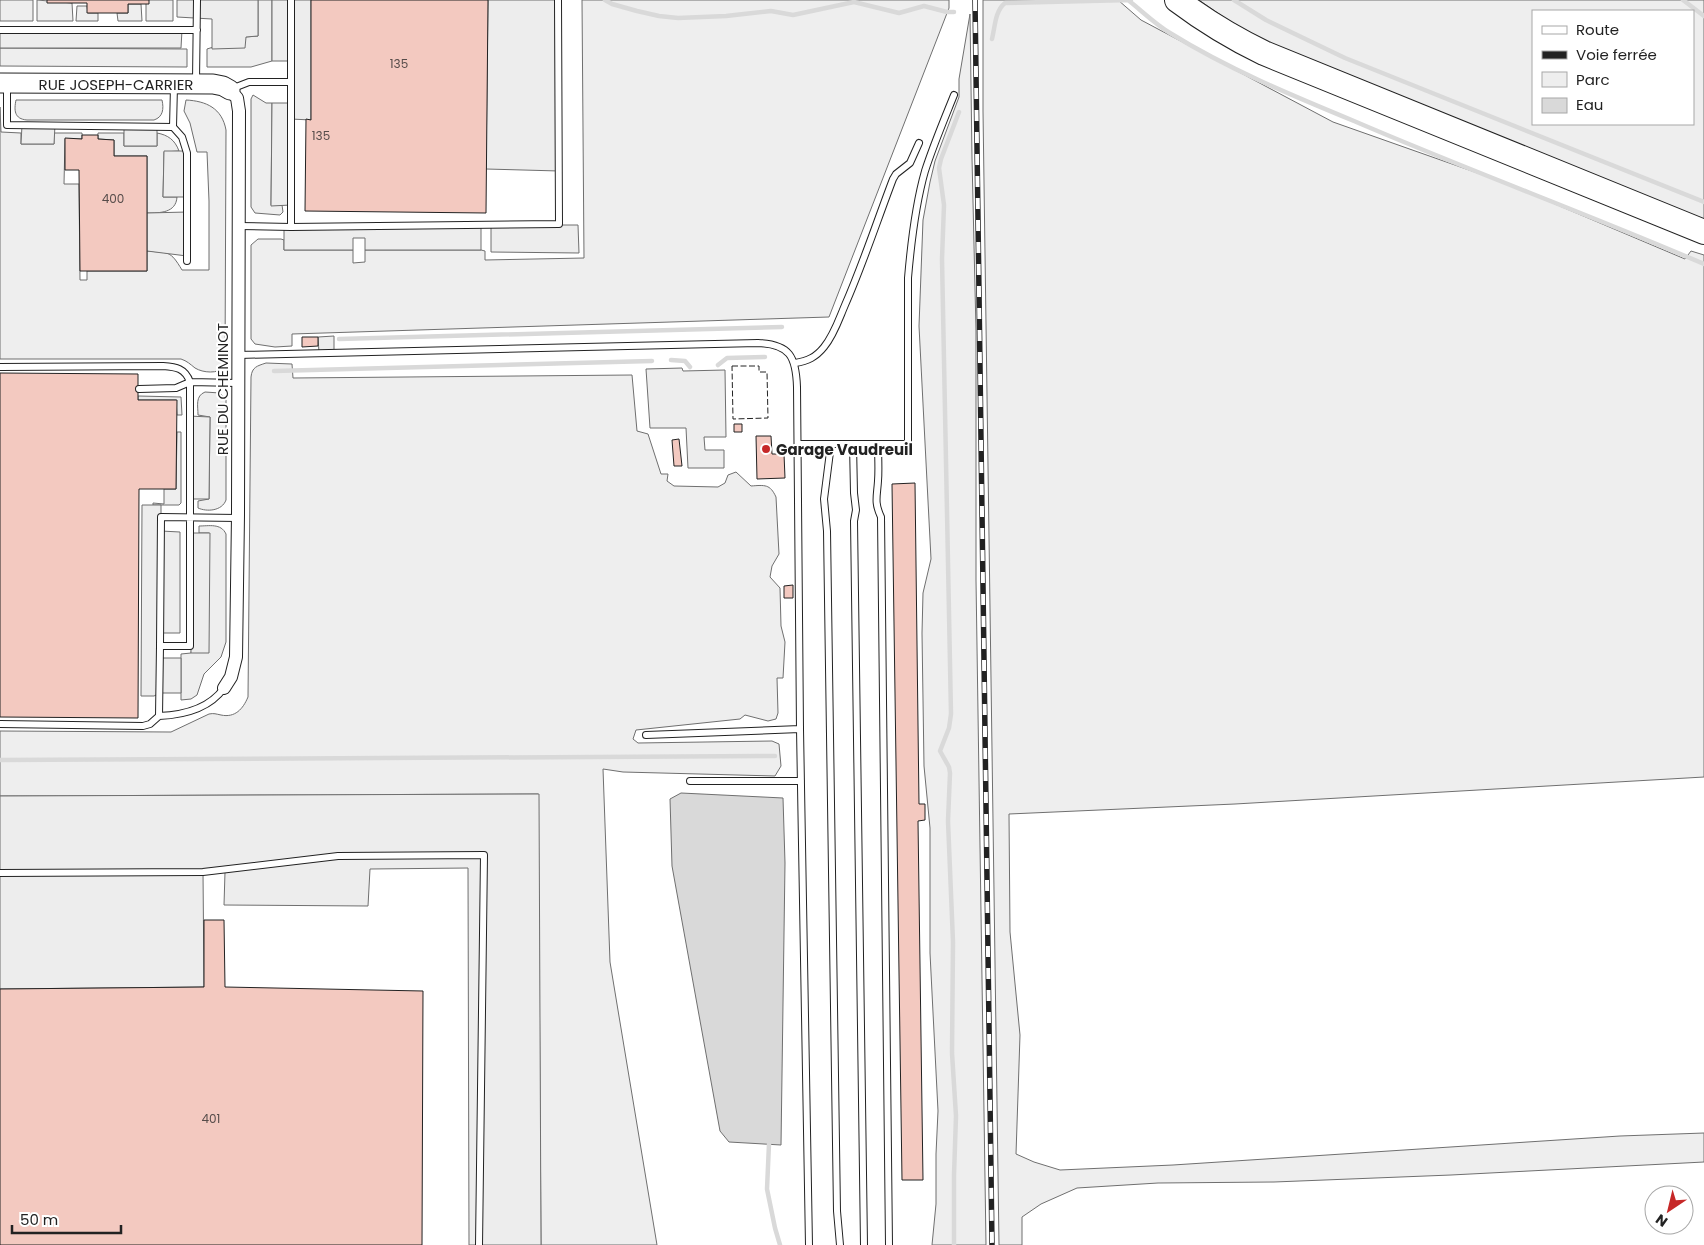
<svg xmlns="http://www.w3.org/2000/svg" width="1704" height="1245" font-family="Poppins,sans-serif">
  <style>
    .green { fill: #eee; stroke: #6f6f6f; fill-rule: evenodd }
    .parking { fill: #ededed; stroke: #6f6f6f }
    .water { fill: #d9d9d9; stroke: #6f6f6f }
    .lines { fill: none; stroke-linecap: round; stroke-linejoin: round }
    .stream { stroke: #d9d9d9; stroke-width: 4.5 }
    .building { fill: #f3c9c0; stroke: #222 }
    .lane-casing { stroke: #222; stroke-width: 8 }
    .street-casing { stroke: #222; stroke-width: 14 }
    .secondary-casing { stroke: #222; stroke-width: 21 }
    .highway-casing { stroke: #222; stroke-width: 26 }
    .lane { stroke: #fff; stroke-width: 6 }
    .street { stroke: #fff; stroke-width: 12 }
    .secondary { stroke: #fff; stroke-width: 19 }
    .highway { stroke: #fff; stroke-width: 24 }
    .rail-casing { stroke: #222; stroke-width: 5.5 }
    .rail { stroke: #fff; stroke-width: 4; stroke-dasharray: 11; stroke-linecap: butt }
    .fence { stroke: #222; stroke-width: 1; stroke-dasharray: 6 2.5; stroke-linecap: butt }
    .poi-dot { fill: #c62828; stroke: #fff; stroke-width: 2 }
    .labels { text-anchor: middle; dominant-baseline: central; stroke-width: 4; stroke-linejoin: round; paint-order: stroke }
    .number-label { font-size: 12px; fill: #564c4a }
    .street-label { font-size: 15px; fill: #222; stroke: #fff }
    .poi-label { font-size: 15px; font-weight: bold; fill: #222; stroke: #fff; text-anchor: start }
  </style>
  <rect width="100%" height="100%" fill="#fff"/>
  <path class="green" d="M0,0H33V21H0Z
    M37,0L72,3L73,21H37Z
    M149,0H173V21H146V4Z
    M258,0H272V61L251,67H207V49L245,37L258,36Z
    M582,0H949V8L829,317L292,334V346L275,347L255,344L251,339V245L258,239H281L284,240V250H353V263L365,262V250H481L485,251V260L584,258Z
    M983,0H1118L1141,20L1333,122L1503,182L1685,259L1691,251L1704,255V777L1235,804L1009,814L1010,932L1020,1035L1016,1154L1034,1162L1060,1170L1173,1165L1620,1136L1704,1133V1162L1451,1175L1274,1182L1158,1183L1077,1188L1041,1204L1022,1217V1245H999L983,111Z
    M1199,0H1704V220L1268,43L1235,25ZM1533,11H1693V124H1533Z
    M128,4H141L142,21H118L117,13H128Z
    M77,6H87L88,13H98V21H76Z
    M970,14L972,158L976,331V580L986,1245H932L936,1204V1154L938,1111L930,953V828L924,766L922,633L923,593L931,559L919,326L923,220L930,182L935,161L959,97V79Z
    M0,48L187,49V67L0,66Z
    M253,95L266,103H272L271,205H282L283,212L280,215L255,213L251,207V99Z
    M16,100H162C164,109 163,117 154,120H27C14,119 14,110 16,100Z
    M186,100C206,101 222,108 226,130L225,367C218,374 203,373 195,368C190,364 187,361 181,359H0V107L1,132L21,133V144H54V133H82V139H65L64,184H79L80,280H87V271H147V251C169,253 170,250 182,270H209V201L207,152H197L190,123L184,111Z
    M98,133H124V146H157V133C168,135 175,140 179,151L164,152L163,197H177C176,213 160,213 147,213V156H114V140L98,139Z
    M266,363L292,364L293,378L632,375L637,431L648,434L661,474H668L667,481L674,486L718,487L725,483L728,475L736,472L751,486C765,485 770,484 776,497L779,554L772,566L770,577L780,588L781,626L785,642L783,678H777L778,713L776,719L768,721L745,715L740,719L636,730L633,739L638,743L772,741L779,744L781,766L775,776L623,772L603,769L610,962L657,1245H541L538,794L0,796V731L171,732L209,714C214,713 216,714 221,715C235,718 243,709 248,697L251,377C252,367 257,366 266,363Z
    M205,392L220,393L226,400V500C222,511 207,512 198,508V501L209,499L210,417L198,415C198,406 195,396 205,392Z
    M138,396L181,397L182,415H177L176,400H138Z
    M177,432H181V503L179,505H153V503L164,504V489H176Z
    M199,526C209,526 221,523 226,534V642L221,657L204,674L197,695L191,699L181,700V654L191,653L209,533H199Z"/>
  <path class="parking" d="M177,0H258V36L246,37L245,48L212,49V19L177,17Z
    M272,0H311V120L291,119V205L271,206L272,103H291V61H272Z
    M488,0H558L559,171L486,169Z
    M0,30H182L181,48H0Z
    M22,125H55L54,144H21Z
    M124,126H157V146H124Z
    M164,151H186L187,197H163Z
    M187,212V256L147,251V213Z
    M481,225V250H365V238H353V250H284V227Z
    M491,225H578L579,253L491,252Z
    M334,336V353H319L318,337Z
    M682,368L683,371L725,370L726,437H704L705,450H724V468H688L686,428H650L646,369Z
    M189,416L210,417L209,499H190Z
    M142,505H161V531L180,532V633H160V658H181V693H160L154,696H141Z
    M190,533H210L209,653H191Z
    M539,794L541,1245H469L468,868L370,869L368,906L224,905L225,872H203L204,987L0,989V796Z"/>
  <path class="water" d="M681,793L783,798L785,863L781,1145L729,1142L720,1131L672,866L670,799Z"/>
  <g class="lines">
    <path class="stream" d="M605,0L612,4L637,11L659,16L678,18L726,16L771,11L793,15L854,2L899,13L924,6L947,12H954
      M1128,0C1142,11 1155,24 1170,33C1228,69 1291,95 1354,121C1470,171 1588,214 1704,264
      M1234,0L1266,20L1345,58L1704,202
      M1683,0L1704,16
      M992,39C995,27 995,11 1005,3L1131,0
      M339,339L782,327
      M671,360L685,361L690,367
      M718,365L727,358L765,357
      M274,371L652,361
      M0,760L775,756
      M769,1144L767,1189L775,1228L780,1245
      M954,1245V1175L956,1116L952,1053L953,942L948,821L950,773L949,767L940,751L949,728L951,714L942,259L944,205L939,168L941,159L959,112"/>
  </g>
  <path class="building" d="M47,0H149V4H128V13H87V3H47Z
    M311,0H488L486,213L305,211L306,119L311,120Z
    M82,135H98V139L114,140V156H147V271H80L79,170H65V138L82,139Z
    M302,337H318V346L302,347Z
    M0,373L138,374V400H177L176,489H139L138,718L0,717Z
    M734,424H742V432H734Z
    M756,436H771L772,454H784L785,478L757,479Z
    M679,439L682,466H674L672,440Z
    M915,483L919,804H925V820L918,821L923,1180H902L892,484Z
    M793,585V598H784V586Z
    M204,920H224L225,987L423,991L422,1245H0V989L204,987Z"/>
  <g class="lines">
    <g class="lane-casing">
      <path id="lane" d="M0,30H197
        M196,81L197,0
        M7,84V125L173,127L174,86
        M231,89L249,82H291V0
        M173,127L182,137L187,153V261
        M238,226L291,227V82
        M291,227L559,224L558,0
        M239,355L758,343C790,344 796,357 797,387L800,729L809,1245
        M795,363C808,361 816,357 824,347C834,335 839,319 845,305C863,264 877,221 893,179L896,174L910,163L919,143
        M0,367L163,366C176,367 185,368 190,382L176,388L139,389
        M798,444H908V278C911,243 915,206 925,171C933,146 944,120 954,95
        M831,444L824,499L827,531L837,1211L840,1245
        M853,444L854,493L856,510L854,521L864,1245
        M878,444C878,456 879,469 878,481C877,497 874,502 881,517L889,1245
        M160,646L161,517L238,518
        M224,688C209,709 184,715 159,716L160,646H190V382L238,383
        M0,724L143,726L150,724L159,716
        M646,735L800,729
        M690,781H801
        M0,873L203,872L338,856L484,855L479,1245"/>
    </g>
    <g class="street-casing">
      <path id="street" d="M224,688L231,677L236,657L238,515L239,111L237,98L230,90"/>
    </g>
    <g class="secondary-casing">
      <path id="secondary" d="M0,83L213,84L223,86L230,90"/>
    </g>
    <g class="highway-casing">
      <path id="highway" d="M1177,0C1205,21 1233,38 1264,53L1704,232"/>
    </g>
    <use href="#lane" class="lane"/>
    <use href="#street" class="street"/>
    <use href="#secondary" class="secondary"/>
    <use href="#highway" class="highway"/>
    <g class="rail-casing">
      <path id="rail" d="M975,0L992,1245"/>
    </g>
    <use href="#rail" class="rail"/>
    <path class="fence" d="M732,366H759V372H767L768,418L733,419Z"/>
  </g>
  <circle class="poi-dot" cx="766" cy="449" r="5"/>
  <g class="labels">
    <g class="number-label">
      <text x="399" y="63">135</text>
      <text x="321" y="135">135</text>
      <text x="113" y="198">400</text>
      <text x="211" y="1118">401</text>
    </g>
    <g class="street-label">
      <text x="116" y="84">RUE JOSEPH-CARRIER</text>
      <text transform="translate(222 389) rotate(-90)">RUE DU CHEMINOT</text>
    </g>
    <g class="poi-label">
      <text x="776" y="449">Garage Vaudreuil</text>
    </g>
  </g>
  <rect x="1532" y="10" width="162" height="115" fill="#ffffff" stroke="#a7a7a7"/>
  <rect x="1542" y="26" width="25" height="8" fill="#ffffff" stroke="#a7a7a7"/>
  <text x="1576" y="35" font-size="15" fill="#222222">Route</text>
  <rect x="1542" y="51" width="25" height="8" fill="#222222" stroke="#a7a7a7"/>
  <text x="1576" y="60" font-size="15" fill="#222222">Voie ferrée</text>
  <rect x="1542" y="72" width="25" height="15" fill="#eeeeee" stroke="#a7a7a7"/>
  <text x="1576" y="85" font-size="15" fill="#222222">Parc</text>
  <rect x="1542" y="98" width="25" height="15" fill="#d9d9d9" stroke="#a7a7a7"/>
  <text x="1576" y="110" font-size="15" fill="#222222">Eau</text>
  <g transform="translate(1669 1210) rotate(215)"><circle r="24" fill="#ffffff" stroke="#a7a7a7"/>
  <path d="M0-4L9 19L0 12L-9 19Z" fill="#c62828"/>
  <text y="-8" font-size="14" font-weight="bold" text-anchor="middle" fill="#222222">N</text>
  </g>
  <path d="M12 1225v8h109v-8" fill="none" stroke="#222222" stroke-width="2.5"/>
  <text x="20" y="1225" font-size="15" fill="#222222" stroke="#ffffff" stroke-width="4" paint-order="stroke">50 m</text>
</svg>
